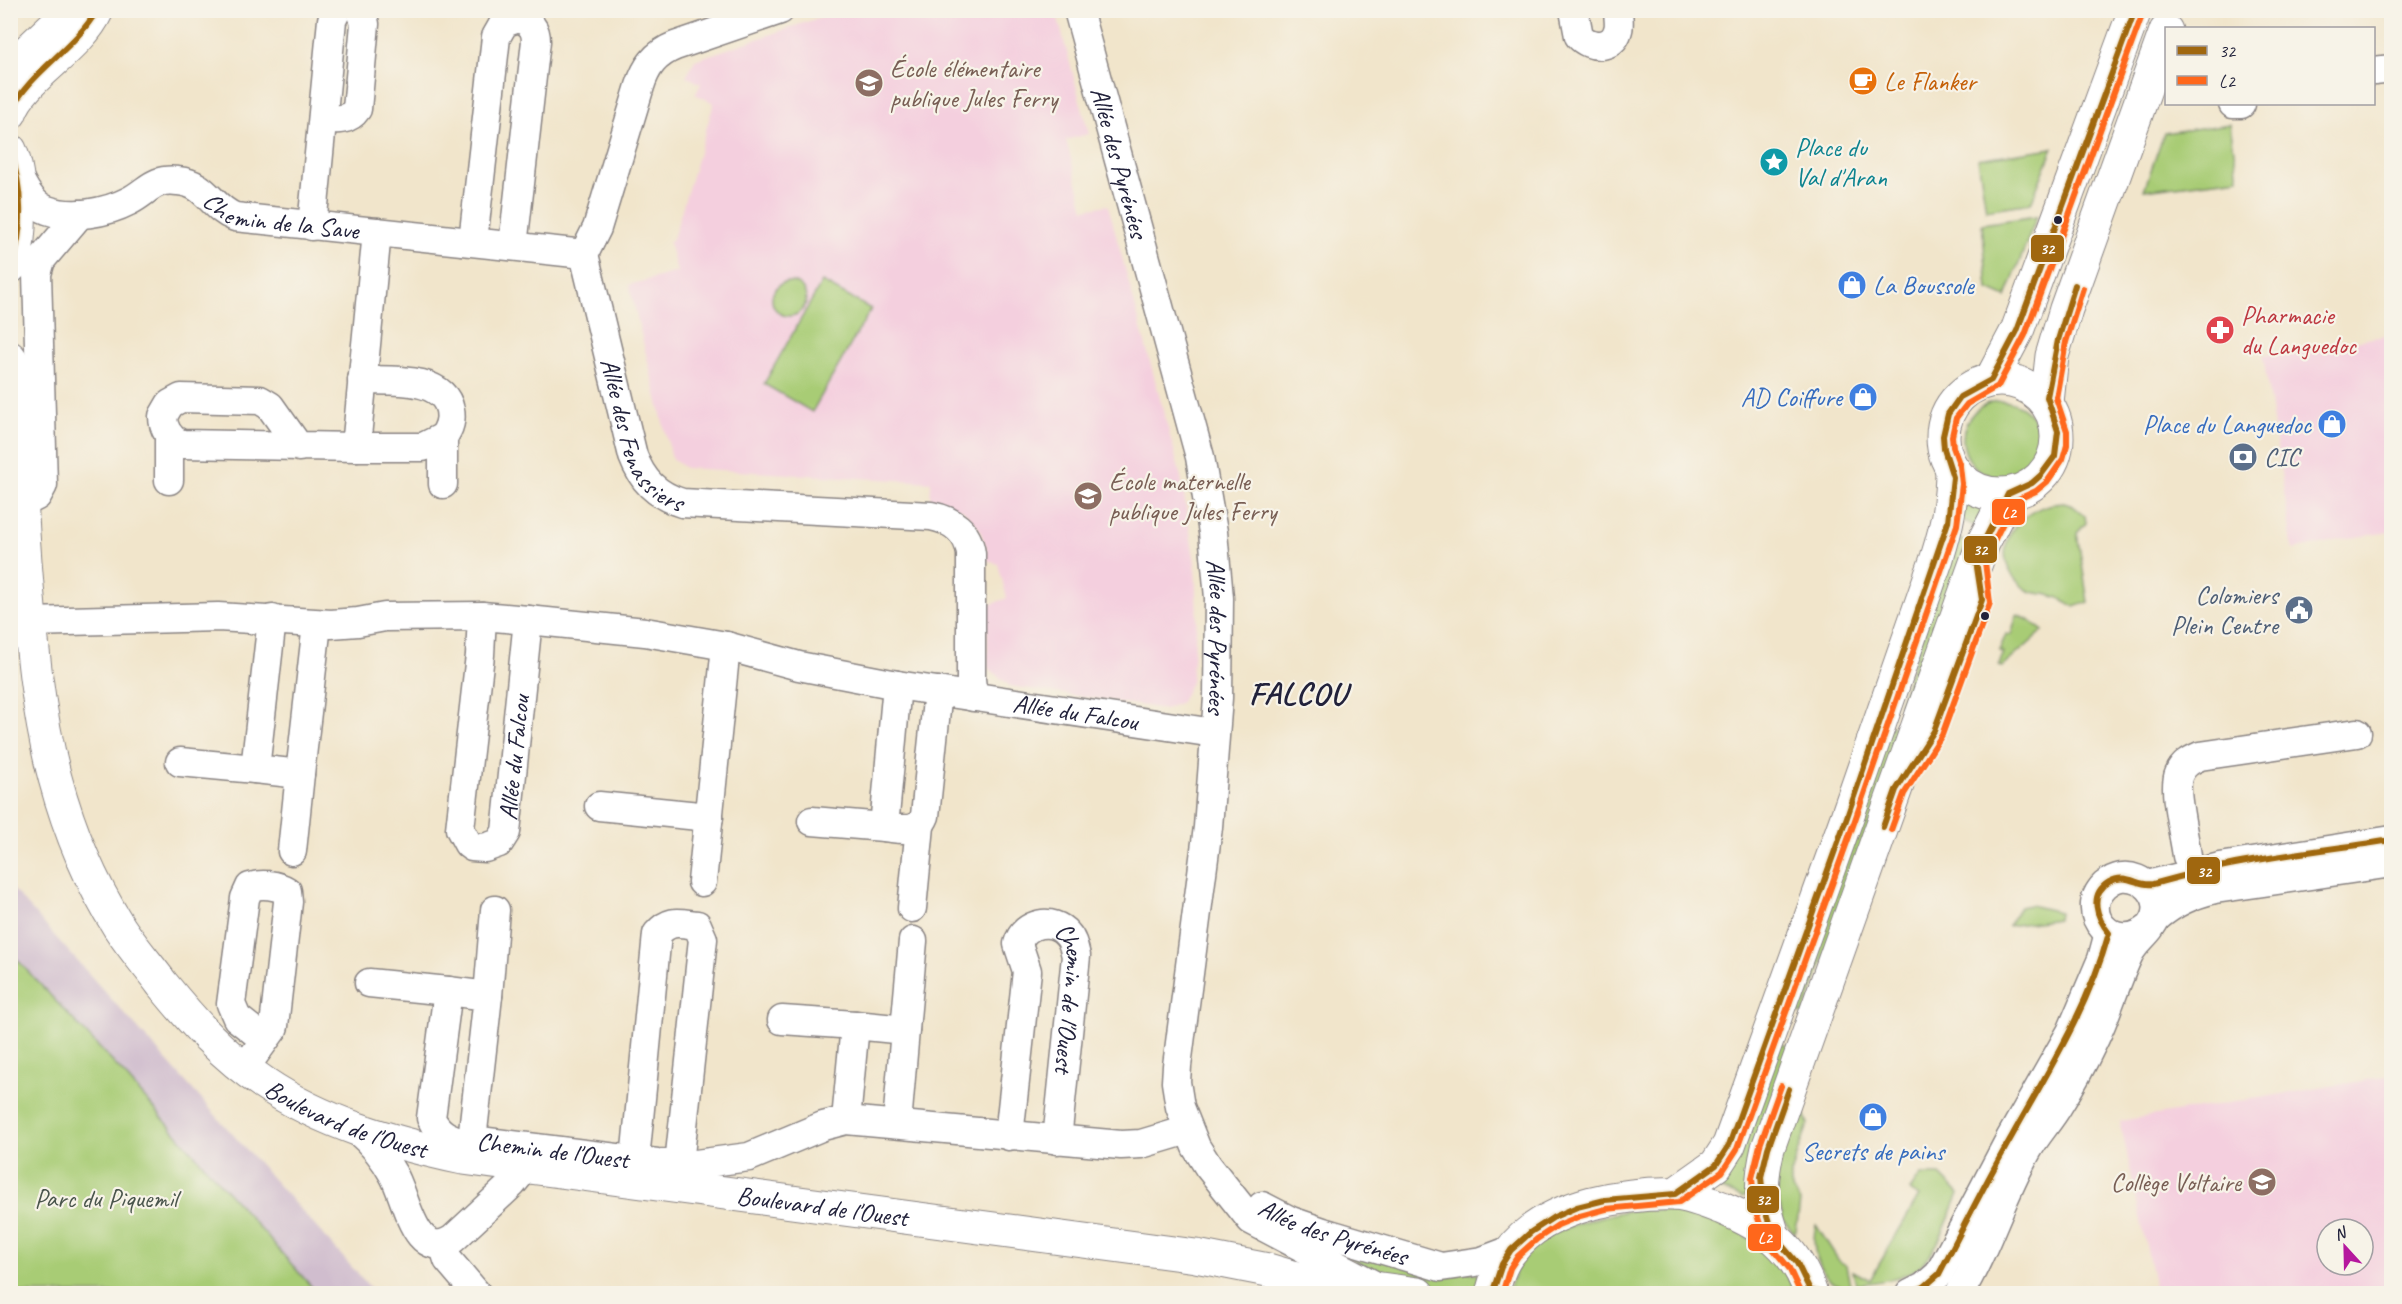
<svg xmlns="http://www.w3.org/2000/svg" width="2402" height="1304" font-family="Caveat,sans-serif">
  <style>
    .built { fill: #f4cfde; fill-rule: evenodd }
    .industrial { fill: #d0bdce }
    .green { fill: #a8cc75; stroke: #657758; stroke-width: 1.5 }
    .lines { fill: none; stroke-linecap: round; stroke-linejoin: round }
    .street-casing { stroke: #8a8483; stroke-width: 31 }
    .secondary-casing { stroke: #8a8483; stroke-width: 35 }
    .street { stroke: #fff; stroke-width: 28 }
    .secondary { stroke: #fff; stroke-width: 33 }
    .bus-1-casing { stroke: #f7f3e8; stroke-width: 10 }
    .bus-2-casing { stroke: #f7f3e8; stroke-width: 10 }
    .bus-1 { stroke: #a0670f; stroke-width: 6 }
    .bus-2 { stroke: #ff671b; stroke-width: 6 }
    .bus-dot { fill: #22223b; stroke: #f7f3e8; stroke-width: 2 }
    .labels { text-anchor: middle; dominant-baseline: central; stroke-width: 4.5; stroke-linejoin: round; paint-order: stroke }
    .education-label { font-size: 26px; fill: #785e54; stroke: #f7f3e8; text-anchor: start }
    .food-label { font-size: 26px; fill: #c56008; stroke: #f7f3e8; text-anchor: start }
    .culture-label { font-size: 26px; fill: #0d838f; stroke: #f7f3e8; text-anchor: start }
    .street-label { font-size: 26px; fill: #22223b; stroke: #f7f3e8 }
    .shop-label { font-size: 26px; fill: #366cbe; stroke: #f7f3e8; text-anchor: end }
    .health-label { font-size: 26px; fill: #be3a42; stroke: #f7f3e8; text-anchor: start }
    .service-label { font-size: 26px; fill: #4e5e75; stroke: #f7f3e8; text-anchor: start }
    .park-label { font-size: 26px; fill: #4a554c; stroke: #f7f3e8 }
    .district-label { font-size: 32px; font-weight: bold; letter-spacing: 1.5px; fill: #22223b; stroke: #f7f3e8 }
    .line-badge { stroke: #f7f3e8; stroke-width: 2 }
    .badge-label { font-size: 16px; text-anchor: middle; font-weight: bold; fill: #fff }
  </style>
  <rect width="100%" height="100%" fill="#f7f3e8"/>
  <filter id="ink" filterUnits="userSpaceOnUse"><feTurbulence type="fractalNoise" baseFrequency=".0167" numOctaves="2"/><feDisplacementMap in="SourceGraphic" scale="12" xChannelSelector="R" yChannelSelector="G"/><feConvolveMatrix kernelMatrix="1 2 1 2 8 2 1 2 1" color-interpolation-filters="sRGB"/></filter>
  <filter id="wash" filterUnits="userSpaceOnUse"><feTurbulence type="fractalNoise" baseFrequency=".008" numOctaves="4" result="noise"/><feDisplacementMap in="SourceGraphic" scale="24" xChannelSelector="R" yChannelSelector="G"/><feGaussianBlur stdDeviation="1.35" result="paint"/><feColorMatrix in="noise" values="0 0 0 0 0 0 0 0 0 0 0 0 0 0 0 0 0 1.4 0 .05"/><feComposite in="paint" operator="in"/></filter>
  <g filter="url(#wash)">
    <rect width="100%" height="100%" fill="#f1e5cb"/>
    <path class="built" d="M839,11H1056L1089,134L1066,140L1084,209L1108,205L1181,477L1195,563L1197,619L1191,682L1181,702L1165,709L1010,686L988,668L987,606L1007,598L998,564L987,560L986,547L979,528L963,510L930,501L931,482L685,468L672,459L629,285L677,272L669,242L673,239L714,103L695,94L701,84L686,76L695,60Z
      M2391,335V532L2343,539L2293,550L2263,356Z
      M2391,1076V1293H2156L2120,1121ZM2327,1229H2363V1265H2327Z"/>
    <path class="industrial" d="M10,886L375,1293H317L121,1071L11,952Z"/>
    <path class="green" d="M2230,124L2238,178L2144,190L2164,133Z
      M2053,148L2031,203L1986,210L1978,159Z
      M2037,216L2006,297L1988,289L1982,224Z
      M822,282L871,309L812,412L764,384Z
      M772 299a17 17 0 1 1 34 0a17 17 0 1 1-34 0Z
      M1963 439a38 38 0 1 1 76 0a38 38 0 1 1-76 0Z
      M2064,503L2073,506L2085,516L2086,523L2077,533L2088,602L2074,607C2067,601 2058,597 2049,595C2040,593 2031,594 2023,587C1982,552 2019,504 2064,503Z
      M1967,504L1985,511L1977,526L1959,521L1964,505Z
      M1956,538L1971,544L1912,709L1899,705Z
      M2017,615L2029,620L2043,631L2002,667L1999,666L2003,652L1999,651L2006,634L2011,635Z
      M1891,725L1905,730L1804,1014L1790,1009Z
      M2030,905L2059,912L2058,919L2008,926L2020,907Z
      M10,952L121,1071L317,1293H11Z
      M1778,1043L1792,1047L1747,1195L1743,1198L1715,1187L1714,1185Z
      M1800,1103L1808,1124L1791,1174V1185L1800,1202L1796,1231L1794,1233L1783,1220L1774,1179Z
      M1921,1175H1940L1959,1194C1948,1218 1938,1255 1914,1270C1898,1280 1875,1282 1856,1285L1853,1271L1870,1280L1919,1196L1910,1190Z
      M1631,1210H1670L1704,1216L1735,1228L1779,1262L1797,1294H1507C1512,1283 1515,1268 1522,1259C1544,1229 1596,1217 1631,1210Z
      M1816,1225L1839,1261L1846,1266L1850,1284L1849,1288C1820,1285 1810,1249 1816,1225Z
      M1300,1233L1479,1274L1475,1293H1454L1420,1281L1385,1276Z"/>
  </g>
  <g filter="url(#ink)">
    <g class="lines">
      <g class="street-casing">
        <g id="street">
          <path id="s1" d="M780,10L675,46C655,54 646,67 640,86L597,228L584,254L633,456C642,480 656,495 682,503L931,516C952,520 968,531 971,554V679L973,697"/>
          <path id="s2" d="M1078,10L1200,457L1213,532L1219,598L1218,698L1208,827L1177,1066L1176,1082L1180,1107L1196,1147L1208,1166L1251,1220L1372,1284"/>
          <path d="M1574,10L1579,36C1590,48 1613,50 1618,30C1620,24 1618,17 1618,10"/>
          <path d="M2374,71L2392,69"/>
          <path d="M2233,104H2241"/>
          <path d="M323,118C337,120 349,121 357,109L365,24L361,10"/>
          <path id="s3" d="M16,171C22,185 32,205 47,210C72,219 106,213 129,201C149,191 152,178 178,181C207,183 211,208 235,217L584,254"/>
          <path d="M312,226L332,20L337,10"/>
          <path d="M473,241L496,37L504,23L518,18C530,22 536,28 536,41L513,246"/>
          <path d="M169,435V480"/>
          <path d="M299,447L270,406L260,400L181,398L170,404L163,416C163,429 170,440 182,444L356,447L377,232"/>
          <path d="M356,447H423L443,437C449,429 452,420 450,410C443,375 389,381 362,380"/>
          <path d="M443,484V437"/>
          <path d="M21,504L37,496L43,485L37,274L41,260L80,214"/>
          <path id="s4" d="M482,616L480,655L460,829L468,844L472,847L485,848L499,843L506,832L528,620"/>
          <path d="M272,619L255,769L300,774L317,624"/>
          <path id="s5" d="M31,622L218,617L331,624L358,622L385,617L482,616L528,620L645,632L726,646L799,666L897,685L1214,733"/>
          <path d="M897,685L884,827C901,829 918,834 925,816L938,691"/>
          <path d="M180,762L255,769"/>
          <path d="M599,806L709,817"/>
          <path d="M812,821L884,827"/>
          <path d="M292,851L300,774"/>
          <path d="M2187,856C2185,838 2172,789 2179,774C2183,764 2191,760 2200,756L2357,733"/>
          <path d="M702,882L726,646"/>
          <path d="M2147,885L2220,867L2392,840"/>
          <path d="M912,908L920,826"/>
          <path d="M2156,918C2175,902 2191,895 2215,889L2392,863"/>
          <path d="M369,983L448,991"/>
          <path d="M488,996L495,910"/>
          <path d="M782,1020L855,1025"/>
          <path d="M905,1030L913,941"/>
          <path d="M244,1069L273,1029L274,1026L288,902L287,891C277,885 262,883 250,887L245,898L231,1004L237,1018L265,1040"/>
          <path d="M846,1120L855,1025L905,1030L897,1124"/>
          <path d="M357,1130C371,1142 384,1157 393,1174C406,1194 414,1264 453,1239L512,1184L525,1168"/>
          <path id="s6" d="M1009,1136L1027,971L1018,944C1024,922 1053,917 1067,934C1073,940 1074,948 1076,956L1057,1140"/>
          <path d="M466,1142C450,1139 438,1134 431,1118L448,991L488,996L472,1140"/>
          <path id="s7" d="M463,1158L466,1142L472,1140L657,1163L696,1164L749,1157L823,1126L846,1120L1121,1145L1141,1144L1188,1130"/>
          <path d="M635,1160L657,934C670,919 679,923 697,925L703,939L679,1164"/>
          <path id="s8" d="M1262,1206L1291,1221L1323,1232L1441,1267L1482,1261L1511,1250"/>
          <path d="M443,1244L448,1260L477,1294"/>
          <path d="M1910,1294L1924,1287L1939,1274L2010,1139L2071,1032L2102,959L2109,933"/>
          <path d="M1959,1294C1987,1248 2001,1197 2027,1151C2036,1135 2049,1121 2058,1106C2072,1084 2084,1061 2095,1038C2108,1011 2116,981 2129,954C2135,941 2151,932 2156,917C2163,896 2143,874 2121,877C2115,878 2110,881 2105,885C2076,914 2115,956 2149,928"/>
        </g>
      </g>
      <g class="secondary-casing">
        <g id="secondary">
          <path d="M10,68L71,10"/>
          <path d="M10,113C22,77 79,50 97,10"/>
          <path d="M10,150C21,174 24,244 10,267"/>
          <path id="s9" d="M10,358C22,384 18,417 19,444C20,483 22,522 25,561C31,633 36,707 55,778C69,830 90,881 119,927C132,947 148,965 162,984C192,1021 223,1056 264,1083C323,1123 393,1143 463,1158L1196,1256L1268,1270L1292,1277L1418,1294"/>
          <circle cx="2000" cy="437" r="57"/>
          <path d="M1991,380L2017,331L2135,10"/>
          <path d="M2047,402L2052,356L2066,309L2166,31"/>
          <path d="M1675,1194L1716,1165L1729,1145L1847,817L1937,558C1947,526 1952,502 1952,468"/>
          <path d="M1773,1235C1761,1199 1759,1186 1768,1148L1983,543L2008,494"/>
          <path d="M1492,1294C1496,1279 1500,1264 1510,1252C1529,1226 1562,1211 1592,1203C1618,1197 1646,1193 1674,1194C1690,1195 1707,1202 1722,1208C1765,1226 1796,1247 1811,1294"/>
        </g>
      </g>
      <use href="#street" class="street"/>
      <use href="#secondary" class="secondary"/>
      <g class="bus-1-casing">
        <path id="bus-1" d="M10,112C30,71 74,50 97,10
          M10,151C22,186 25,232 10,266
          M1883,827L1896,790L1934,731L1982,600L1976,561L1983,543L2008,494L2032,483L2041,475L2055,456L2058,431L2047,397L2058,340L2075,285
          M1789,1089L1768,1148L1761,1177L1764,1207L1773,1235L1797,1263L1810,1290L1821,1294
          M1492,1294L1502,1264L1511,1250L1531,1232L1554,1217L1577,1207L1605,1200L1675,1194L1716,1165L1729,1145L1847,817L1948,522L1953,477L1944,449L1943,436L1948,414L1960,397L1991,380L2017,331L2135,10
          M1911,1294L1924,1287L1939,1274C1963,1228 1986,1181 2012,1136C2049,1070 2089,1006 2109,933C2097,918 2088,895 2109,882C2127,872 2138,887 2153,884C2175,878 2197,872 2220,867C2276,855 2334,849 2392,840"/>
      </g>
      <g class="bus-2-casing">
        <path id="bus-2" d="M1891,830L1904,794L1942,735L1990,603L1985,562L1991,547L2014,501L2036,491L2047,482L2063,459L2067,445V431L2056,398L2066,342L2083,288
          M1781,1086L1760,1145L1752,1178L1755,1209L1765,1239L1789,1268L1801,1294
          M1502,1294L1510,1268L1518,1256L1537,1239L1558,1225L1580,1216L1606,1209L1679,1202L1722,1172L1737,1149L1855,820L1957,525L1962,484L1960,466L1953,447L1952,436L1956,418L1967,404L1998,386L2025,335L2143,13"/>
      </g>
      <use href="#bus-1" class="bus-1"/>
      <use href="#bus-2" class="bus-2"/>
    </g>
  </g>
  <defs>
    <g id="cafe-disc" transform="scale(1.5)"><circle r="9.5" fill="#e8710a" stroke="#f7f3e8"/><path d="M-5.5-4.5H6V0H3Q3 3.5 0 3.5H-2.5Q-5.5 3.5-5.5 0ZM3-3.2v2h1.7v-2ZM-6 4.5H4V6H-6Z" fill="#fff"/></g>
    <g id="school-disc" transform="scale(1.5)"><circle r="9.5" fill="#8d6e63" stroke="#f7f3e8"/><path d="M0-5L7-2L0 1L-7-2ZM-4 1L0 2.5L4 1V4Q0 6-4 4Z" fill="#fff"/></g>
    <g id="sight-disc" transform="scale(1.5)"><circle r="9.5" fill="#0f9aa8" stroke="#f7f3e8"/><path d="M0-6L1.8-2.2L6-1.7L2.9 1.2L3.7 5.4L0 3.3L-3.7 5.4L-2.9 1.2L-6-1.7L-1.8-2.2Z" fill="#fff"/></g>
    <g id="shop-disc" transform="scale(1.5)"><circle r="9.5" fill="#3f7fe0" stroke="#f7f3e8"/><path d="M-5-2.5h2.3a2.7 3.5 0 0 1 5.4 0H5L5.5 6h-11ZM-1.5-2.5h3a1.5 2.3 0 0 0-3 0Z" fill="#fff"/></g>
    <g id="pharmacy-disc" transform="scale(1.5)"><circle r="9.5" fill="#e0444e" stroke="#f7f3e8"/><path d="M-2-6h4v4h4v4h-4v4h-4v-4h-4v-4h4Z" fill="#fff"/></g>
    <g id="bank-disc" transform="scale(1.5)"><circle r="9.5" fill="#5c6f8a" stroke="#f7f3e8"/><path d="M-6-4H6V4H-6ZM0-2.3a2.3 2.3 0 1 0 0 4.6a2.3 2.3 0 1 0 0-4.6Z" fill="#fff"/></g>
    <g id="civic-disc" transform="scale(1.5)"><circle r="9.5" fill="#5c6f8a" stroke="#f7f3e8"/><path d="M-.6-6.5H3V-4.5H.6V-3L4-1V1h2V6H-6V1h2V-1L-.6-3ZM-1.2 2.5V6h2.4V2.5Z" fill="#fff"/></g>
  </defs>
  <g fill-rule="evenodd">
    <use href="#cafe-disc" x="1863" y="81"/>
    <use href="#school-disc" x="869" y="83"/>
    <use href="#sight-disc" x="1774" y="162"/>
    <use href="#shop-disc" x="1852" y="285"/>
    <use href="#pharmacy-disc" x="2220" y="330"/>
    <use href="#shop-disc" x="1863" y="397"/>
    <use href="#shop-disc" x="2332" y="424"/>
    <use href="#bank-disc" x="2243" y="457"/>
    <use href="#school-disc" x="1088" y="496"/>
    <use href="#civic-disc" x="2299" y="610"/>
    <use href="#shop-disc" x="1873" y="1117"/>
    <use href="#school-disc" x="2262" y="1182"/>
  </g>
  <g class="bus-dot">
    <circle cx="2058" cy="220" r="5"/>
    <circle cx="1985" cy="616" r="5"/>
  </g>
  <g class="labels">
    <g class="education-label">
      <text x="890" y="68">École élémentaire<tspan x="890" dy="30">publique Jules Ferry</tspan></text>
      <text x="1109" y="481">École maternelle<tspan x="1109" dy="30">publique Jules Ferry</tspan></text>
      <text x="2241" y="1182" text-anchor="end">Collège Voltaire</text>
    </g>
    <g class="food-label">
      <text x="1884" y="81">Le Flanker</text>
    </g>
    <g class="culture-label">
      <text x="1795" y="147">Place du<tspan x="1795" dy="30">Val d'Aran</tspan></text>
    </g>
    <g class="street-label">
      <text stroke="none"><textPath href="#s2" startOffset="158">Allée des Pyrénées</textPath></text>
      <text stroke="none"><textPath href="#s3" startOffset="304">Chemin de la Save</textPath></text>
      <text stroke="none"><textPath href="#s1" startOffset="537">Allée des Fenassiers</textPath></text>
      <text stroke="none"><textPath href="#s2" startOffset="644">Allée des Pyrénées</textPath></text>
      <text stroke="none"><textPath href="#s5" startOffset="1054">Allée du Falcou</textPath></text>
      <text stroke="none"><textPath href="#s4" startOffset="352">Allée du Falcou</textPath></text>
      <text stroke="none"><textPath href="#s6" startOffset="321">Chemin de l'Ouest</textPath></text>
      <text stroke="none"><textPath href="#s9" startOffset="891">Boulevard de l'Ouest</textPath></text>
      <text stroke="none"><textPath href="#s7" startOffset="104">Chemin de l'Ouest</textPath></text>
      <text stroke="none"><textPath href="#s9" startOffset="1377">Boulevard de l'Ouest</textPath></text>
      <text stroke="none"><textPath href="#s8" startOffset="76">Allée des Pyrénées</textPath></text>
    </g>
    <g class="shop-label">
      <text x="1873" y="285" text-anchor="start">La Boussole</text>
      <text x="1842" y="397">AD Coiffure</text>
      <text x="2311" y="424">Place du Languedoc</text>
      <text x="1873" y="1151" text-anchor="middle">Secrets de pains</text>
    </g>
    <g class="health-label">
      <text x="2241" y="315">Pharmacie<tspan x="2241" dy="30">du Languedoc</tspan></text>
    </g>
    <g class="service-label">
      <text x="2264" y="457">CIC</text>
      <text x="2278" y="595" text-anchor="end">Colomiers<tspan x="2278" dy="30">Plein Centre</tspan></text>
    </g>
    <g class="park-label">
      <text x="106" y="1198">Parc du Piquemil</text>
    </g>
    <g class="district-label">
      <text x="1298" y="693">FALCOU</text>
    </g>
  </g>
  <g class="line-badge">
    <rect x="2030" y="234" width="35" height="29" rx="6" fill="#a0670f"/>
    <rect x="1991" y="498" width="35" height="28" rx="6" fill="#ff671b"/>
    <rect x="1963" y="535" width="35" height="29" rx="6" fill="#a0670f"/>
    <rect x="2186" y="856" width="35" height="29" rx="6" fill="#a0670f"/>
    <rect x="1746" y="1185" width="34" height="29" rx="6" fill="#a0670f"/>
    <rect x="1747" y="1223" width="35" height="29" rx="6" fill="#ff671b"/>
  </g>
  <g class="badge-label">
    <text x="2047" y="254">32</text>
    <text x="2009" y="518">L2</text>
    <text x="1980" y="555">32</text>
    <text x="2204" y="877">32</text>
    <text x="1763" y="1205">32</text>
    <text x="1765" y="1243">L2</text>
  </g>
  <rect width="2402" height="1304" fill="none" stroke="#f7f3e8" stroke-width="36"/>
  <rect x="2165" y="27" width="210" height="78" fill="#f7f3e8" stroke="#a29fa3" stroke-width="1.5"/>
  <rect x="2177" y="46" width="30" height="9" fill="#a0670f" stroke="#a29fa3" stroke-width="1.5"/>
  <text x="2219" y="57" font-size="18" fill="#22223b">32</text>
  <rect x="2177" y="76" width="30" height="9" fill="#ff671b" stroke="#a29fa3" stroke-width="1.5"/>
  <text x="2219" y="87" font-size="18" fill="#22223b">L2</text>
  <g transform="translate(2345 1247) rotate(338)"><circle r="28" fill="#f7f3e8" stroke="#a29fa3" stroke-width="1.5"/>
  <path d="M0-4.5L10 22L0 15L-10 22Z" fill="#b5179e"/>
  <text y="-9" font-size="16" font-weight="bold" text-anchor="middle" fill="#22223b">N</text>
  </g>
</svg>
